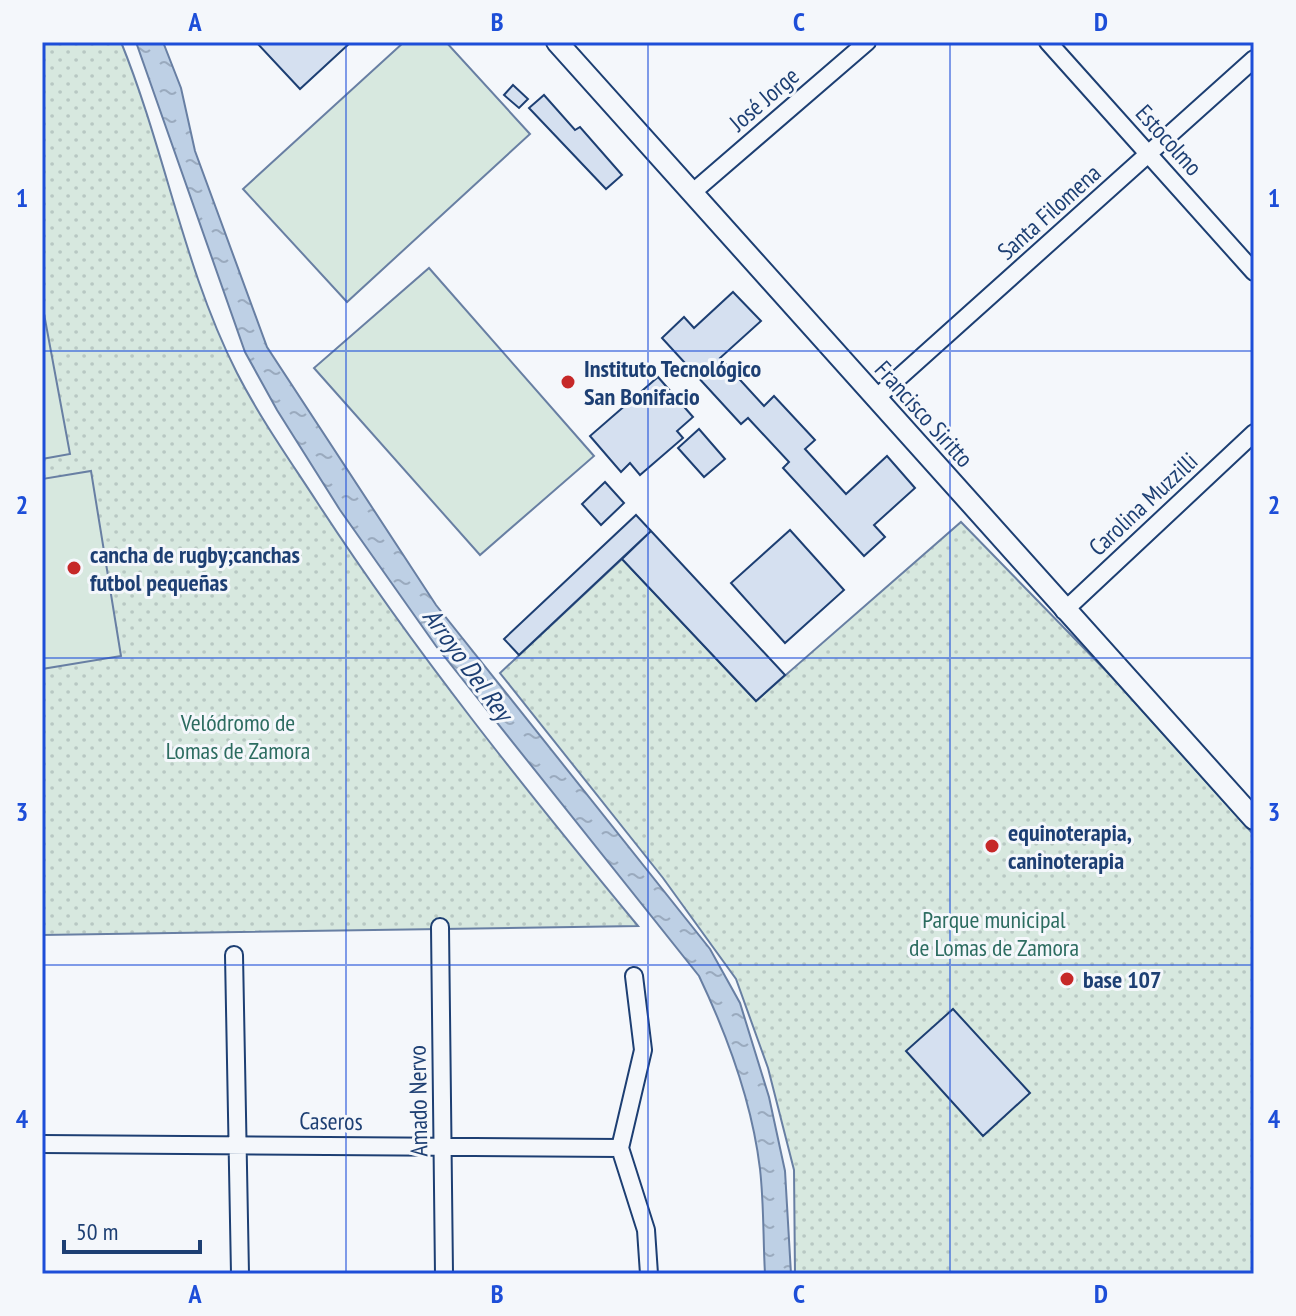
<svg xmlns="http://www.w3.org/2000/svg" width="1296" height="1316" font-family="'PT Sans Narrow',sans-serif">
  <style>
    .green { fill: url(#green-dots); stroke: #687fa3; stroke-width: 2 }
    .pitch { fill: #d7e8df; stroke: #687fa3; stroke-width: 2 }
    .water { fill: url(#water-ripples); stroke: #687fa3; stroke-width: 2 }
    .building { fill: #d5e0f0; stroke: #1d3f73; stroke-width: 2 }
    .lines { fill: none; stroke-linecap: round; stroke-linejoin: round }
    .minor-casing { stroke: #1d3f73; stroke-width: 20 }
    .tertiary-casing { stroke: #1d3f73; stroke-width: 24 }
    .minor { stroke: #f4f7fb; stroke-width: 16 }
    .tertiary { stroke: #f4f7fb; stroke-width: 20 }
    .grid { fill: none; stroke: #1d4ed8; stroke-width: 2; stroke-opacity: 0.55 }
    .poi-dot { fill: #c62828; stroke: #f4f7fb; stroke-width: 3 }
    .labels { text-anchor: middle; dominant-baseline: central; stroke-width: 6; stroke-linejoin: round; paint-order: stroke }
    .street-label { font-size: 24px; fill: #1d3f73; stroke: #f4f7fb }
    .poi-label { font-size: 24px; font-weight: bold; fill: #1d3f73; stroke: #f4f7fb; text-anchor: start }
    .park-label { font-size: 24px; fill: #2c6c60; stroke: #f4f7fb }
    .water-label { font-size: 26px; font-style: italic; fill: #1d3f73; stroke: #f4f7fb }
    .neatline { fill: none; stroke: #1d4ed8; stroke-width: 3 }
    .grid-label { font-size: 26px; text-anchor: middle; font-weight: bold; fill: #1d4ed8 }
  </style>
  <defs>
    <pattern id="green-dots" width="8" height="8" patternUnits="userSpaceOnUse" patternTransform="scale(2)"><rect width="8" height="8" fill="#d7e8df"/><path d="M2 2h.1M6 6h.1" fill="none" stroke="#b8c8c3" stroke-width="1.8" stroke-linecap="round"/></pattern>
    <pattern id="water-ripples" width="26" height="14" patternUnits="userSpaceOnUse" patternTransform="scale(2)"><rect width="26" height="14" fill="#bed0e5"/><path d="M2 4q2-2 4 0t4 0M15 11q2-2 4 0t4 0" fill="none" stroke="#9aaabe"/></pattern>
  </defs>
  <rect width="100%" height="100%" fill="#f4f7fb"/>
  <path class="green" d="M42,42H121C165,150 184,269 237,373C260,418 289,459 317,502C414,651 525,789 638,926L42,935Z
    M961,522L1111,676L1254,835V1274H795L794,1170L768,1068L736,979L663,878L500,673L622,559L756,701Z"/>
  <path class="pitch" d="M404,42H446L530,134L347,302L243,189Z
    M429,268L594,456L480,555L314,368Z
    M42,303L70,454L42,459Z
    M91,471L121,656L42,669V479Z"/>
  <path class="water" d="M136,42H163L181,88L195,151L267,347L436,605L710,949L740,1003L769,1097L785,1171L791,1274H765C763,1239 764,1204 760,1169C752,1102 728,1037 699,976L436,646L340,510L277,410L245,352Z"/>
  <path class="building" d="M256,42H351L300,89Z
    M513,85L528,99L519,108L504,95Z
    M544,95L575,130L580,127L622,175L606,189L529,108Z
    M733,292L761,321L720,358L764,406L774,396L815,440L805,449L846,494L887,456L915,488L874,525L885,537L864,556L783,468L789,462L748,418L741,424L662,338L684,317L694,328Z
    M658,377L693,417L677,431L683,438L640,475L630,463L621,472L590,436Z
    M699,429L725,459L704,477L678,448Z
    M605,482L624,503L601,525L582,504Z
    M636,515L651,531L519,655L504,639Z
    M790,530L844,590L785,643L731,583Z
    M651,531L785,675L756,701L622,559Z
    M953,1009L1030,1093L983,1136L906,1051Z"/>
  <g class="lines">
    <g class="minor-casing">
      <path id="minor" d="M1048,42L1254,272
        M693,192L867,42
        M875,399L1254,59
        M1064,611L1254,433
        M440,927L444,1274
        M234,955L240,1274
        M634,976L643,1050L620,1148L646,1230L649,1274
        M42,1144L620,1148"/>
    </g>
    <g class="tertiary-casing">
      <path id="tertiary" d="M557,42L1254,819"/>
    </g>
    <use href="#minor" class="minor"/>
    <use href="#tertiary" class="tertiary"/>
  </g>
  <path class="grid" d="M346,42V1274M648,42V1274M950,42V1274M42,351H1254M42,658H1254M42,965H1254"/>
  <g class="poi-dot">
    <circle cx="568" cy="382" r="8"/>
    <circle cx="74" cy="568" r="8"/>
    <circle cx="992" cy="846" r="8"/>
    <circle cx="1067" cy="979" r="8"/>
  </g>
  <g class="labels">
    <g class="street-label">
      <text transform="translate(764 99) rotate(-41)">José Jorge</text>
      <text transform="translate(1169 140) rotate(48)">Estocolmo</text>
      <text transform="translate(1049 212) rotate(-42)">Santa Filomena</text>
      <text transform="translate(924 414) rotate(48)">Francisco Siritto</text>
      <text transform="translate(1143 504) rotate(-43)">Carolina Muzzilli</text>
      <text transform="translate(418 1101) rotate(-91)">Amado Nervo</text>
      <text transform="translate(331 1121) rotate(1)">Caseros</text>
    </g>
    <g class="poi-label">
      <text x="584" y="368">Instituto Tecnológico<tspan x="584" dy="28">San Bonifacio</tspan></text>
      <text x="90" y="554">cancha de rugby;canchas<tspan x="90" dy="28">futbol pequeñas</tspan></text>
      <text x="1008" y="832">equinoterapia,<tspan x="1008" dy="28">caninoterapia</tspan></text>
      <text x="1083" y="979">base 107</text>
    </g>
    <g class="park-label">
      <text x="238" y="722">Velódromo de<tspan x="238" dy="28">Lomas de Zamora</tspan></text>
      <text x="994" y="919">Parque municipal<tspan x="994" dy="28">de Lomas de Zamora</tspan></text>
    </g>
    <g class="water-label">
      <text transform="translate(468 664) rotate(54)">Arroyo Del Rey</text>
    </g>
  </g>
  <rect width="1296" height="1316" fill="none" stroke="#f4f7fb" stroke-width="88"/>
  <path d="M64 1240v12h136v-12" fill="none" stroke="#1d3f73" stroke-width="4"/>
  <text x="76" y="1240" font-size="24" fill="#1d3f73" stroke="#f4f7fb" stroke-width="6" paint-order="stroke">50 m</text>
  <rect x="44" y="44" width="1208" height="1228" class="neatline"/>
  <g class="grid-label">
    <text x="195" y="31">A</text>
    <text x="497" y="31">B</text>
    <text x="799" y="31">C</text>
    <text x="1101" y="31">D</text>
    <text x="22" y="207">1</text>
    <text x="1274" y="207">1</text>
    <text x="22" y="514">2</text>
    <text x="1274" y="514">2</text>
    <text x="22" y="821">3</text>
    <text x="1274" y="821">3</text>
    <text x="22" y="1128">4</text>
    <text x="1274" y="1128">4</text>
    <text x="195" y="1303">A</text>
    <text x="497" y="1303">B</text>
    <text x="799" y="1303">C</text>
    <text x="1101" y="1303">D</text>
  </g>
</svg>
